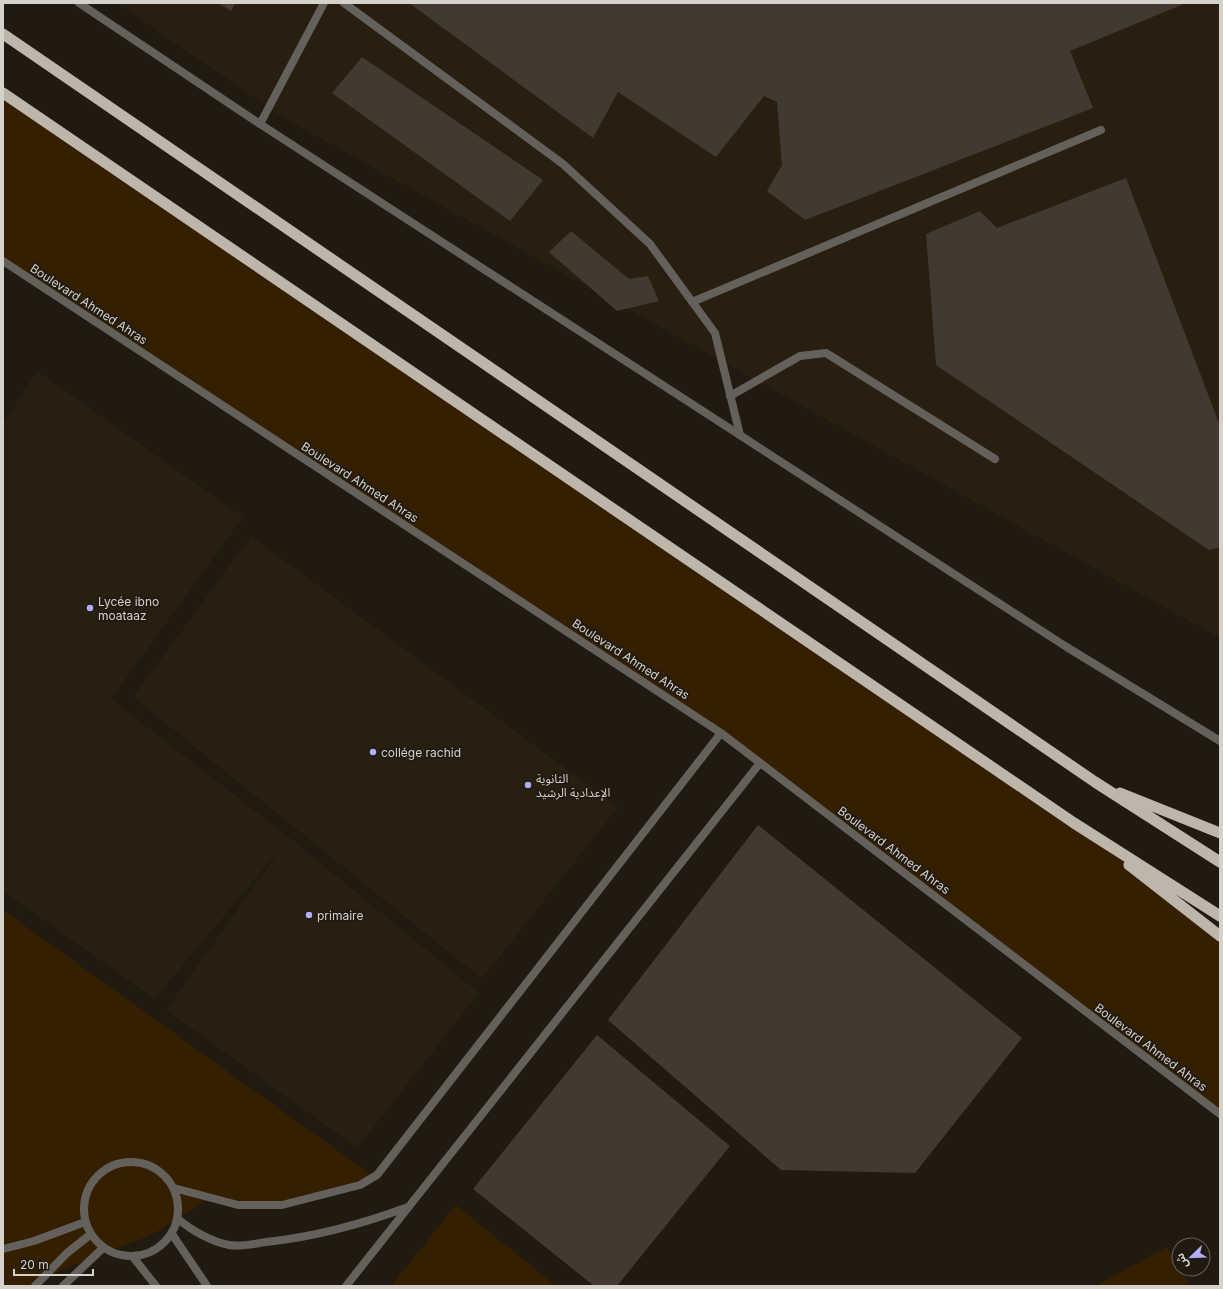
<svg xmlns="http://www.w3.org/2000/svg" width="1223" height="1289" font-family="Inter,'Noto Sans Arabic',sans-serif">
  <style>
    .built { fill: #291f10 }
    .green { fill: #342001 }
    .building { fill: #423a30 }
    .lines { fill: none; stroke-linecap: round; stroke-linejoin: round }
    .service { stroke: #64615c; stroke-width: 8 }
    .minor { stroke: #64615c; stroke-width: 8 }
    .tertiary { stroke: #64615c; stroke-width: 8 }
    .trunk { stroke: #bfb6ab; stroke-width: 11 }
    .poi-dot { fill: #afaefa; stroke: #201a11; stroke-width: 1.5 }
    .labels { text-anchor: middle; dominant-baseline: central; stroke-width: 3.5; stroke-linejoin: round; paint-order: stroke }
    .street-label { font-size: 12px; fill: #d5d1cb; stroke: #201a11 }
    .poi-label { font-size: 12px; fill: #d5d1cb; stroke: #201a11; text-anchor: start }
  </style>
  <rect width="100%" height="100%" fill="#201a11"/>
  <path class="built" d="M117,3H1220V638L282,117Z
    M37,371L243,517L111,699L289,837L479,993L357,1148L166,1010L284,844L155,999L3,891V423Z
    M251,536L618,807L482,979L133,697Z"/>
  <path class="green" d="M3,93L1074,823L1220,936V1115L721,736L3,256Z
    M3,910L373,1176L322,1193L276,1203L237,1202L210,1198L150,1236L94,1256L39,1280L32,1286H3Z
    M456,1205L556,1286H391Z
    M1167,1247L1190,1286H1095Z"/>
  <path class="building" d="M218,3H235L231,11Z
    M409,3H1186L1070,51L1093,108L805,220L767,191L782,165L777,102L764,96L716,157L618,92L593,138Z
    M362,57L543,180L510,221L332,93Z
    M1126,178L1220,426V547L1209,550L936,365L926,234L980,211L997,228Z
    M571,231L629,279L648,276L659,301L617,311L549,252Z
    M758,825L1022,1038L915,1173L781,1170L608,1020Z
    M597,1035L730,1146L617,1286H594L473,1189Z"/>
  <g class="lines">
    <path class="service" d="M344,3L563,164L650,244L715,333L740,435
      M260,124L324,3
      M692,302L1101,130
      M730,396L800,356L826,353L995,459"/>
    <path class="minor" d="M79,3L260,124L1065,646L1220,741
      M3,1249L34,1241L85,1222"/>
    <path class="tertiary" d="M3,261L721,733L1220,1114
      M84 1209a47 47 0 1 1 94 0a47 47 0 1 1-94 0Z
      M174,1188L238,1205H282L360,1185L377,1175L721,733
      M178,1219C191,1230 212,1242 229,1245C241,1247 254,1244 266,1242C315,1237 362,1224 408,1207
      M172,1234L207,1286
      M133,1257L156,1286
      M35,1286L67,1253L91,1234
      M63,1286L103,1248
      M346,1286L760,763"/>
    <path class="trunk" d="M3,34L1095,782L1220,862
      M3,93L1074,823L1220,916
      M1120,793L1220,833
      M1129,865L1220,936"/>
  </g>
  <g class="poi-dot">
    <circle cx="90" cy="608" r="4"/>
    <circle cx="373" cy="752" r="4"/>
    <circle cx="528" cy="785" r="4"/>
    <circle cx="309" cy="915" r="4"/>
  </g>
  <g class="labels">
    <g class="street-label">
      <text transform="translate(89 304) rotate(33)">Boulevard Ahmed Ahras</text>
      <text transform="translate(360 482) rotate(33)">Boulevard Ahmed Ahras</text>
      <text transform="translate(631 659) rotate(33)">Boulevard Ahmed Ahras</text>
      <text transform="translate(894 850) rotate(37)">Boulevard Ahmed Ahras</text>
      <text transform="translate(1151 1047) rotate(37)">Boulevard Ahmed Ahras</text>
    </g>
    <g class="poi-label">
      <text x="98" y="601">Lycée ibno<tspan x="98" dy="14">moataaz</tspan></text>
      <text x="381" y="752">collége rachid</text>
      <text x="536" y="778">الثانوية<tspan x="536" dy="14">الإعدادية الرشيد</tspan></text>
      <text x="317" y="915">primaire</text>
    </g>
  </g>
  <rect width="1223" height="1289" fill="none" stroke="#d5d1cb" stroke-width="8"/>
  <g transform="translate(1191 1257) rotate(247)"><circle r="19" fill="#201a11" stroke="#68635b"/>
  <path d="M0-3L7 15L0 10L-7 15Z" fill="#afaefa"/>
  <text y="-6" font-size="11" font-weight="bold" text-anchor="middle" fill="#d5d1cb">ش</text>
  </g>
  <path d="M14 1269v6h79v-6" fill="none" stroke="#d5d1cb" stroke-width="2"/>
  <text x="20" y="1269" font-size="12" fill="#d5d1cb" stroke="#201a11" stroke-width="3" paint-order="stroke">20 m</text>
</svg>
